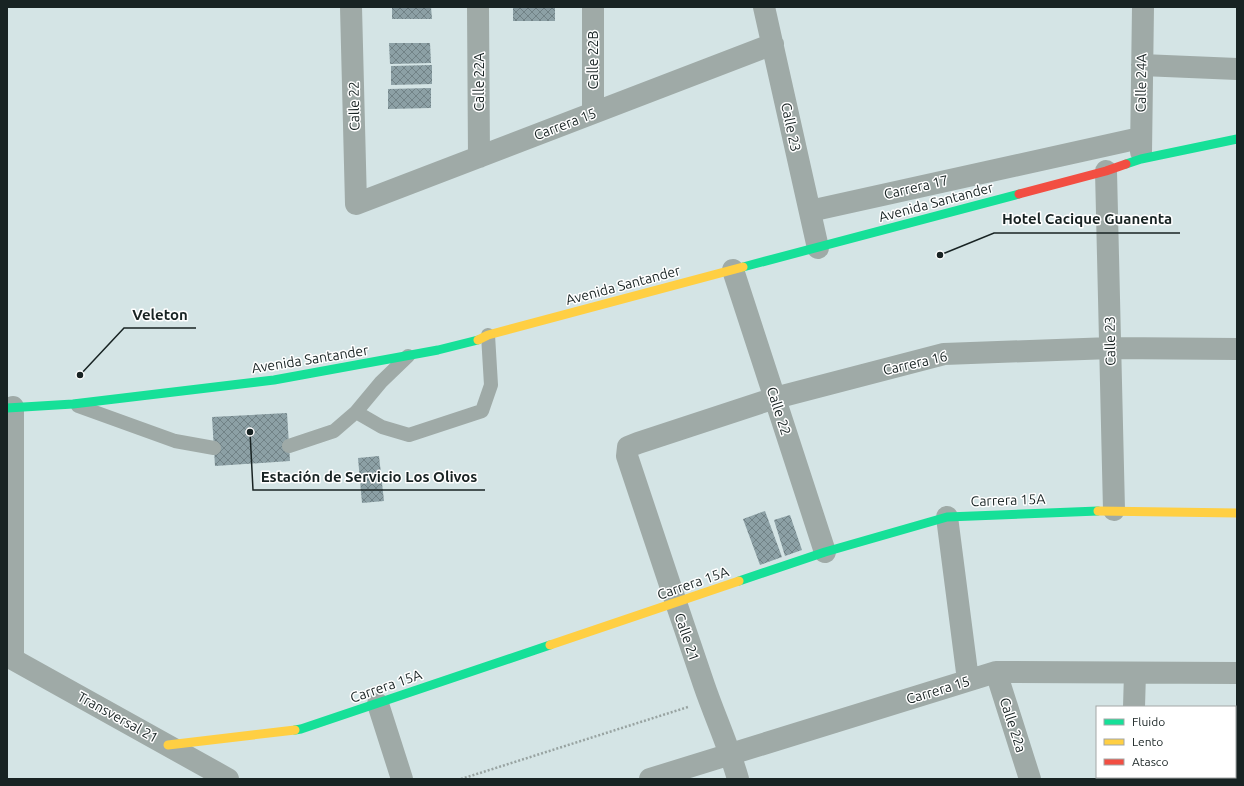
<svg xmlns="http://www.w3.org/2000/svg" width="1244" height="786" font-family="Ubuntu,sans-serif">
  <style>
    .building { fill: url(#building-cross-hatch) }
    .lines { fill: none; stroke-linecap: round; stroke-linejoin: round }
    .path { stroke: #98a3a1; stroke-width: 2.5; stroke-dasharray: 2 2; stroke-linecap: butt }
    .lane { stroke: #9faaa7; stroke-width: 14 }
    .street { stroke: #9faaa7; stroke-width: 22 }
    .fast { stroke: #16e098; stroke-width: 9 }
    .slow { stroke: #ffcf43; stroke-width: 9 }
    .jam { stroke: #f24e42; stroke-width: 9 }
    .labels { text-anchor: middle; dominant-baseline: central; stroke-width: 3; stroke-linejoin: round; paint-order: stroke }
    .street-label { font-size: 14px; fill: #182323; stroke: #fff }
    .leader { fill: none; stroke: #182323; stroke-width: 1.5 }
    .callout-dot { fill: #182323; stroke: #fff; stroke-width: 1.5 }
    .callout-label { font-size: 15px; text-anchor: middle; font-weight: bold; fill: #182323; stroke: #fff; stroke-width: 3; stroke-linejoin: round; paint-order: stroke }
  </style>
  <defs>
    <pattern id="building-cross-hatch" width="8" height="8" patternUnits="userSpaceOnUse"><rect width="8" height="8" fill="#8ca0a5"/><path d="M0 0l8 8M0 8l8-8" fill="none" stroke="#718286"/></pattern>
  </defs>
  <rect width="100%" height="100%" fill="#d4e4e5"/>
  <path class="building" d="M392,7H431L432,19H392Z
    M513,7H555V21H513Z
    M389,43H430L431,63L390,64Z
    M432,65V84L391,85V66Z
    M431,88V108L388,109V89Z
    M287,413L290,461L215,466L212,417Z
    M379,456L384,501L362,503L358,458Z
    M765,511L782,557L760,565L743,519Z
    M790,515L802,550L785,556L774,520Z"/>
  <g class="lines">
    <path class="path" d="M461,779L688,707"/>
    <path class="lane" d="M78,406L175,441L214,448
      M356,412L382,427L409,435L482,411L491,385L488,335
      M289,446L334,431L356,412L381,382L408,356"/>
    <path class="street" d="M351,7L356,204L773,44
      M478,7L479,157
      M593,7V113
      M764,7L818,248
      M1142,65L1237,69
      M1141,152L1143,7
      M1106,171L1114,510
      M810,211L1140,138
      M733,270L825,552
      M947,517L968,680
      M7,656L228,779
      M13,659V407
      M996,672L1030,779
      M378,704L402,779
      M1134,707L1135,673
      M650,779L996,672L1237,673
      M738,779C729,747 715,717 704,685C678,609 652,532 627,456L628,447L638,443L775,398L944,354L1111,348L1237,349
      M1133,779V777"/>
    <path class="fast" d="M1126,164L1141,159L1237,139
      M743,267L1019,194
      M7,408L73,404L274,380L438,350L478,340
      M739,581L825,552L947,517L1098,511
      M295,730L301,729L550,645"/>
    <path class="slow" d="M478,340L488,335L743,267
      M1098,511L1237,513
      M550,645L739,581
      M168,745L295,730"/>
    <path class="jam" d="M1019,194L1106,171L1126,164"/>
  </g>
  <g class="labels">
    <g class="street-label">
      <text transform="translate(593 60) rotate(-90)">Calle 22B</text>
      <text transform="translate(479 82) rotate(-90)">Calle 22A</text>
      <text transform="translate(1141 83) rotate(-89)">Calle 24A</text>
      <text transform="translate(354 106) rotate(-91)">Calle 22</text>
      <text transform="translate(565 124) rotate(-21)">Carrera 15</text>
      <text transform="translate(791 127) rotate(78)">Calle 23</text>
      <text transform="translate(916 187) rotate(-13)">Carrera 17</text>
      <text transform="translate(936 202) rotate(-15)">Avenida Santander</text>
      <text transform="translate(623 285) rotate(-15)">Avenida Santander</text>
      <text transform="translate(1110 341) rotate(-91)">Calle 23</text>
      <text transform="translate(310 359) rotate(-9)">Avenida Santander</text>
      <text transform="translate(915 363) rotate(-13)">Carrera 16</text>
      <text transform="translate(779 411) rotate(72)">Calle 22</text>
      <text transform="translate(1008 500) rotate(-2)">Carrera 15A</text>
      <text transform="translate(693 583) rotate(-19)">Carrera 15A</text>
      <text transform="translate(687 637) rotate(71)">Calle 21</text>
      <text transform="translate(386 686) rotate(-19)">Carrera 15A</text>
      <text transform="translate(938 690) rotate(-17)">Carrera 15</text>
      <text transform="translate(118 717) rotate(29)">Transversal 21</text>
      <text transform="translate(1013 725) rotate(72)">Calle 22a</text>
    </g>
  </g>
  <path class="leader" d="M940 255L994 233H1180M80 375L124 328H196M250 432L253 490H485"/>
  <g class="callout-dot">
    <circle cx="940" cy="255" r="4"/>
    <circle cx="80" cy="375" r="4"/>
    <circle cx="250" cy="432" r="4"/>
  </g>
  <g class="callout-label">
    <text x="1087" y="224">Hotel Cacique Guanenta</text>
    <text x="160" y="320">Veleton</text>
    <text x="369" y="482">Estación de Servicio Los Olivos</text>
  </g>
  <rect width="1244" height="786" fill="none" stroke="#182323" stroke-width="16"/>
  <rect x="1096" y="706" width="140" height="72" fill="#ffffff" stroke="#a3a7a7"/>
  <rect x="1104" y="719" width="20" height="6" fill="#16e098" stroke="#a3a7a7"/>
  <text x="1132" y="726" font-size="12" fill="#182323">Fluido</text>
  <rect x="1104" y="739" width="20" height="6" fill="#ffcf43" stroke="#a3a7a7"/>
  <text x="1132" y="746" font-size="12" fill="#182323">Lento</text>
  <rect x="1104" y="759" width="20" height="6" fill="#f24e42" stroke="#a3a7a7"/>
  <text x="1132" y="766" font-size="12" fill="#182323">Atasco</text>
</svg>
